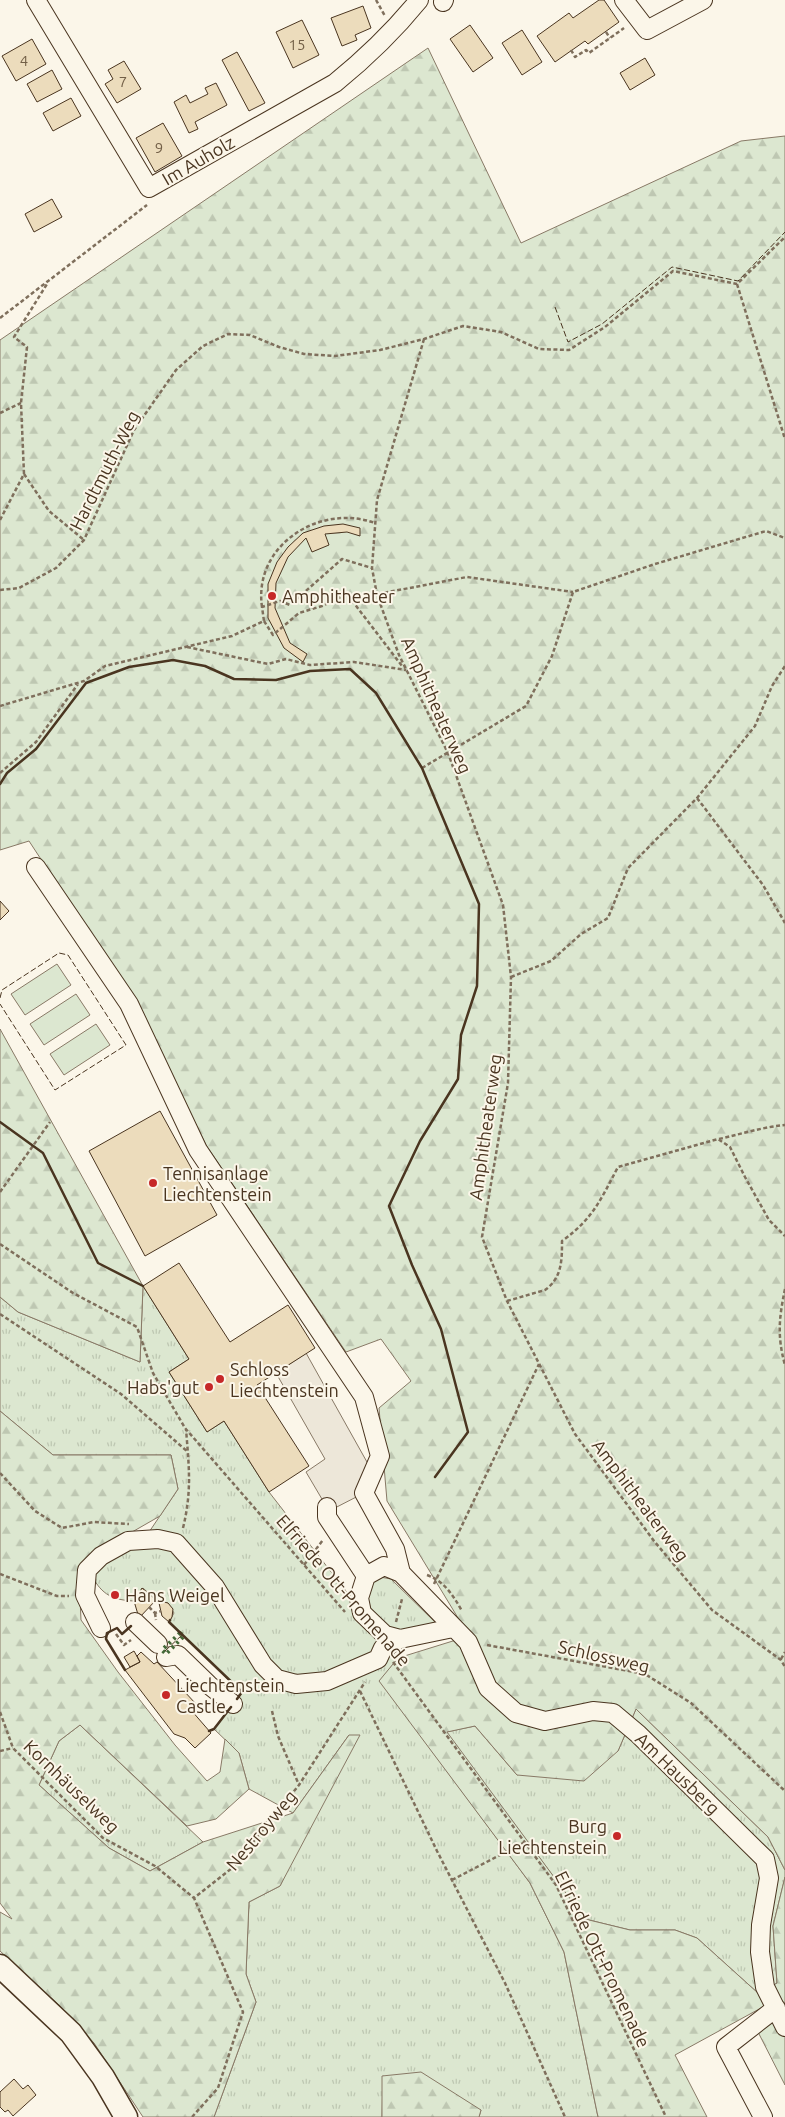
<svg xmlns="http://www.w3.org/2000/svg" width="785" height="2117" font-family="Ubuntu,sans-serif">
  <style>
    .grass { fill: url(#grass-tufts); stroke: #887966 }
    .forest { fill: url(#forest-firs); stroke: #887966 }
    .pitch { fill: #dce7d0; stroke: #887966 }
    .parking { fill: #ede7d9; stroke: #887966 }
    .building { fill: #ecdcbc; stroke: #4a3520 }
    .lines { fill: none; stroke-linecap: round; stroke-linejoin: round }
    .minor-casing { stroke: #4a3520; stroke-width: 20 }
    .major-casing { stroke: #4a3520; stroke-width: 25 }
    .path { stroke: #7f6f5c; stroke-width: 2.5; stroke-dasharray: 4 2.5; stroke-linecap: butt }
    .minor { stroke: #fbf6e9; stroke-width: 18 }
    .major { stroke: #fbf6e9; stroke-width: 22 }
    .hedge { stroke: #436837; stroke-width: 4; stroke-dasharray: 2.5 4; stroke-linecap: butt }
    .fence { stroke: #4a3520; stroke-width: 1; stroke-dasharray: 6 2.5; stroke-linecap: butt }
    .wall { stroke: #4a3520; stroke-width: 2.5 }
    .poi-dot { fill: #c62828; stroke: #fbf6e9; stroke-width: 2 }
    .labels { text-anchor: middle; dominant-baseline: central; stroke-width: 4; stroke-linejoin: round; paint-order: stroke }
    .number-label { font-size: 15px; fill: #725f47 }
    .street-label { font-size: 18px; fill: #4a3520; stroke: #fbf6e9 }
    .poi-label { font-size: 18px; fill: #4a3520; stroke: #fbf6e9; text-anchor: start }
  </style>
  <defs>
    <pattern id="grass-tufts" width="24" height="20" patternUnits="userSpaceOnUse" patternTransform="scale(1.25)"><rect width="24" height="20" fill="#dce7d0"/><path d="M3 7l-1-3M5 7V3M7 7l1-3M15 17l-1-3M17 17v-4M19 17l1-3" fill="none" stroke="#bec7b2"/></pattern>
    <pattern id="forest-firs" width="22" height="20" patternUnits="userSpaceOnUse" patternTransform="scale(1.25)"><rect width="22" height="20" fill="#dce7d0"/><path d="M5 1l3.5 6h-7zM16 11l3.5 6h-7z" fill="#bec7b2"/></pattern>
  </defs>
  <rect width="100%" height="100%" fill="#fbf6e9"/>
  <path class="grass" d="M143,1286L189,1359L169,1372L207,1432L224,1421L269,1492L398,1658L380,1681L530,1883L564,1952L598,2117H479L481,2110L383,2076L382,2117H214L256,2002L246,1974L249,1902L280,1886L349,1735L293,1813L249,1789L239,1753L214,1729L241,1692L169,1622L174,1613L168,1603H159L143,1588L134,1601C113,1600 102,1595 92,1576L109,1557L139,1547L178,1489L171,1455H53L0,1411V1297L18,1312L140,1362Z
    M380,1577L391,1579L437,1624C402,1633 401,1637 369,1616L364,1587Z
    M636,1709L768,1837L785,1870V1877L773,1926L777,1983L759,1994L697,1938L675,1930H630L585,1919L446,1732L475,1726L517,1775L618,1751Z
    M80,1725L203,1842L150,1871L109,1848L39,1785L59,1741Z"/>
  <path class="forest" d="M428,48L521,243L741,141L785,136V1870L768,1837L636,1709L618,1751L584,1781L517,1775L475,1726L447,1732L585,1919L630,1930H675L697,1938L759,1994L777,1983L773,1926L785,1877V2085L757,2030L766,2015L761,2008L675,2055L707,2117H598L564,1952L530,1883L379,1681L398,1658L469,1636L387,1501L379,1408L411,1381L381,1339L346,1352L206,1145L132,998L29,841L0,850V340Z
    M0,1029L143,1286L140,1362L18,1312L0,1297Z
    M0,1411L53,1455H171L178,1489L160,1516L92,1555L79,1576L81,1620L118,1672L175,1745L207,1781L220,1772L225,1739L239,1753L249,1789L216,1819L187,1826L80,1725L59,1741L39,1785L109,1848L150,1871L203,1842L293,1813L349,1735H360L280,1886L249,1902L246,1974L256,2002L214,2117H143L94,2043L59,2005L0,1951V1912L12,1919L0,1903Z
    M421,2072L481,2110L479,2117H382V2076Z"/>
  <path class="pitch" d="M57,964L71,985L25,1015L11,994Z
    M76,994L90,1015L44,1045L30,1024Z
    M96,1024L110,1045L64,1075L50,1054Z"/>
  <path class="parking" d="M306,1353L372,1471L364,1493L329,1511L306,1472L325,1459L276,1373Z"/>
  <path class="building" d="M599,0H604L619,22L588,44L585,41L555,62L537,36L569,13L573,18Z
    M363,6L371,28L355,35L357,40L342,46L331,18Z
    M302,20L319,55L293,68L276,32Z
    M470,25L493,58L473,72L450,39Z
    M522,30L542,62L522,75L502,43Z
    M32,39L46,64L16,81L2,56Z
    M237,52L265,103L249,111L222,60Z
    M645,58L655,75L630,90L620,73Z
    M124,61L141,89L117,103L105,84L113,79L108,70Z
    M52,70L62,89L37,102L27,84Z
    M216,83L227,105L195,122L198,129L189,133L174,102L186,95L190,103L208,94L205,88Z
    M71,98L81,116L53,131L43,113Z
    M163,123L182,156L155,172L136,138Z
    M52,199L62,217L34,232L25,214Z
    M343,524L360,528V536L347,532L325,534L329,545L312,552L306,538L288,557L276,583L275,608L290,643L307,654L303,662L284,648L268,618V584L277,562L288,547L303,533L324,526Z
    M0,901L9,911L0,920Z
    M160,1111L217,1215L145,1256L89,1151Z
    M179,1263L230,1342L288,1305L315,1348L257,1385L309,1466L269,1492L224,1421L207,1432L169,1372L189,1359L143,1286Z
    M142,1588L156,1600L139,1618L134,1601Z
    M164,1602L168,1603L173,1609L172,1617L169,1622L162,1616L159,1603Z
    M134,1651L140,1662L130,1667L124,1657Z
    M141,1652L154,1664L157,1662L196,1704L191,1710L211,1733L195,1748L185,1738L174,1734L125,1670L140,1662L137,1656Z
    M14,2079L23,2089L28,2085L36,2095L13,2116L8,2110L5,2112L0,2107V2092Z"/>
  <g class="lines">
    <g class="minor-casing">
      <path id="minor" d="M36,0L149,188L335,83C367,57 393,32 419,0
        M624,0L647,30L703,0
        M443,2L444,0
        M36,867L129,1004L198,1150L364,1397L380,1456L364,1493L395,1549L401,1573L468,1642L488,1688L516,1713L545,1721L593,1711L613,1713L638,1734L765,1859L769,1878L761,1925L760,1952L765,1987L785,2027
        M327,1507V1517L366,1576
        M401,1573L384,1566L366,1576L359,1598L362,1613L385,1635L400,1639L453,1628
        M135,1622L158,1644
        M101,1628L85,1595L87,1570L101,1556L128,1541L158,1539L176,1543L215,1587L263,1665L277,1679L296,1684L327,1681L378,1659L383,1648L400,1639
        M166,1657L178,1655L209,1685L233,1704
        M763,2117L726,2047L776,2008"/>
    </g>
    <g class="major-casing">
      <path id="major" d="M0,1966L71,2033L103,2077L126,2117"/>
    </g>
    <path class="path" d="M376,0L385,16
      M606,32L610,38
      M571,50L575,57L586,50L589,53L624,28
      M737,284L785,439
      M0,318L147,205
      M424,339L377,500L372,568L377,595L399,655L448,753L503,905L511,977L508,1083L482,1237L507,1301L575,1434L654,1541L712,1610L781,1660L785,1667
      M0,413L21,403
      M24,474L49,511L84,540
      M0,520L24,474L21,403L27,347L14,337L47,284
      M0,590L19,588L56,568L84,540L134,430L176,370L203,346L228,334L250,335L279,347L304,354L335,356L380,350L424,339L463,326L501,332L539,349L569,350L605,327L673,271L737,284L785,237
      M378,594L467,577L573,592
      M262,607C253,545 320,503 375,523
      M264,621L273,635L299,613L322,606L347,594L402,666
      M187,647L268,664L286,659L310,665L354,662L406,670
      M0,706L84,681L105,666L232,636L264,621L262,607L280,601L290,605L342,559L372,568
      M422,768L526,706L552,656L573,592L655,564L766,531L785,538
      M0,773L36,742L78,684
      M697,798L763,885L785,923
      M511,977L551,961L581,934L608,918L628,868L697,798L755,726L772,686L785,666
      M719,1139C741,1134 763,1127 785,1125
      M0,1192L50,1122
      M0,1244L73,1293L137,1327L153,1373L185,1428L345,1612
      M785,1289C779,1318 777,1336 785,1365
      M507,1301L545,1290C562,1278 562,1260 562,1241C593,1219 601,1199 618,1167L718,1139L730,1147L745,1177L769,1220L785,1236
      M0,1314L121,1394L188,1452
      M0,1473L35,1511L62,1528L94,1522L129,1524
      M183,1528C192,1491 189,1467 186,1429
      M304,1565L323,1540
      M0,1574L57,1596H69
      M427,1575C444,1581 453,1595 462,1611
      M434,1584L539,1364
      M149,1607L155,1613L161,1611
      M155,1613L156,1620
      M396,1622L402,1599
      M116,1634L124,1645L131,1640
      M487,1645L645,1674L691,1703L785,1791
      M781,1659L785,1652
      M393,1662L556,1885L666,2117
      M360,1691L437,1851L505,1983L565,2117
      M272,1711L278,1736L299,1785
      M0,1712L13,1748L103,1838L155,1866L194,1898
      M0,1751L13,1748
      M452,1880L525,1842
      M192,2117L218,2088L243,2012L194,1898L232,1868L299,1785L365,1682"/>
    <use href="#minor" class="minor"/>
    <use href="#major" class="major"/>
    <path class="hedge" d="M180,1633L184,1636L166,1654L162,1650Z"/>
    <path class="fence" d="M555,307L568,342L602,324L672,267L738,281L785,232
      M0,998L2,990L59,953L68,955L126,1045L55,1090L0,1004
      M165,1651L182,1635"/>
    <path class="wall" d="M0,784L7,773L36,749L86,683L129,667L173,660L205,666L234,679L276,680L310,671L350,669L376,693L422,768L479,904L477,986L461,1035L458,1079L420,1141L389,1206L412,1265L441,1329L468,1432L435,1477
      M0,1122L43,1153L98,1263L143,1286
      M170,1620L169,1622L242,1692L237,1699
      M125,1670L106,1639L107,1633L117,1628L122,1634L131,1626
      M209,1731L214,1729L231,1707"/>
  </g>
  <g class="poi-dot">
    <circle cx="272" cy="596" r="5"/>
    <circle cx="153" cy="1183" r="5"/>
    <circle cx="220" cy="1379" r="5"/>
    <circle cx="209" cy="1387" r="5"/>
    <circle cx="115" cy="1595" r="5"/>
    <circle cx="166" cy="1695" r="5"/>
    <circle cx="617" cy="1836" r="5"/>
  </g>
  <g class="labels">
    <g class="number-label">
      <text x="297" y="44">15</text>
      <text x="24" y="60">4</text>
      <text x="123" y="81">7</text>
      <text x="159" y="147">9</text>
    </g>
    <g class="street-label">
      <text transform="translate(198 160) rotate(-30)">Im Auholz</text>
      <text transform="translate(104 470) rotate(-63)">Hardtmuth-Weg</text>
      <text transform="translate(437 705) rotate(66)">Amphitheaterweg</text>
      <text transform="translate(485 1127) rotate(-82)">Amphitheaterweg</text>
      <text transform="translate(641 1500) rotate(53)">Amphitheaterweg</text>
      <text transform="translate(344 1590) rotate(49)">Elfriede Ott-Promenade</text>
      <text transform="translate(604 1656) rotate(13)">Schlossweg</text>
      <text transform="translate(678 1773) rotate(44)">Am Hausberg</text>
      <text transform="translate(72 1786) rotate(44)">Kornhäuselweg</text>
      <text transform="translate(261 1830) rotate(-50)">Nestroyweg</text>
      <text transform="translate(603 1959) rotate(64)">Elfriede Ott-Promenade</text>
    </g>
    <g class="poi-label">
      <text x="282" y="596">Amphitheater</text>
      <text x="163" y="1173">Tennisanlage<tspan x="163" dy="21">Liechtenstein</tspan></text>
      <text x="230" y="1369">Schloss<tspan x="230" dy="21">Liechtenstein</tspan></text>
      <text x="199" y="1387" text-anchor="end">Habs'gut</text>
      <text x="125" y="1595">Hans Weigel</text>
      <text x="176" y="1685">Liechtenstein<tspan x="176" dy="21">Castle</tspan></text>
      <text x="607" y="1826" text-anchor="end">Burg<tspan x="607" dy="21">Liechtenstein</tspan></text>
    </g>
  </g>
</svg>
